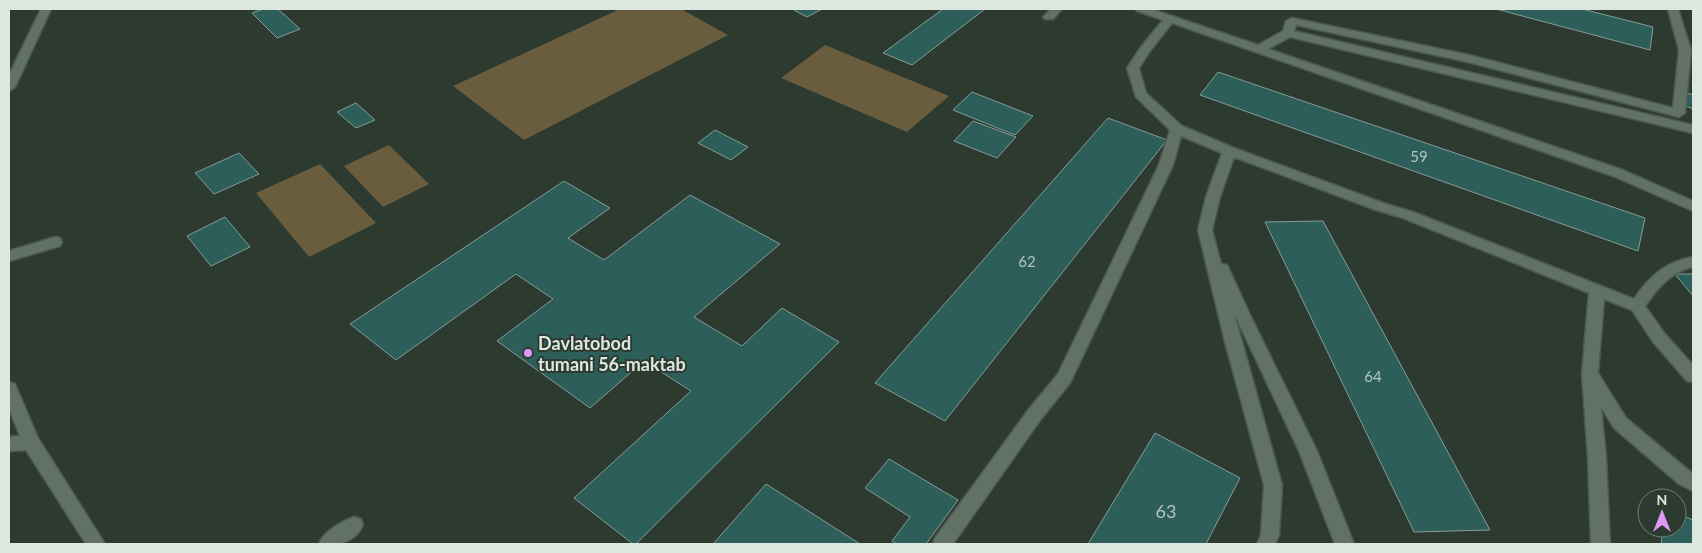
<svg xmlns="http://www.w3.org/2000/svg" width="1702" height="553" font-family="Lato,sans-serif">
  <style>
    .green { fill: #6a5d3e }
    .building { fill: #2e5e5a; stroke: #859c99 }
    .lines { fill: none; stroke-linecap: round; stroke-linejoin: round }
    .minor-casing { stroke: #4c5850; stroke-width: 3 }
    .minor { fill: #617166; fill-rule: evenodd }
    .poi-dot { fill: #de98f2; stroke: #2c3a30; stroke-width: 2 }
    .labels { text-anchor: middle; dominant-baseline: central; stroke-width: 4; stroke-linejoin: round; paint-order: stroke }
    .number-label { font-size: 15px; fill: #b1c5be }
    .poi-label { font-size: 18px; font-weight: bold; fill: #dde7e0; stroke: #2c3a30; text-anchor: start }
    .near-number-label { font-size: 18px; fill: #b1c5be }
  </style>
  <rect width="100%" height="100%" fill="#2c3a30"/>
  <path class="green" d="M620,9H681L728,35L524,140L453,86Z
    M825,45L949,96L907,132L781,78Z
    M389,145L429,184L383,207L344,166Z
    M320,164L376,223L309,257L256,193Z"/>
  <path class="building" d="M263,9H278L300,29L277,38L252,13Z
    M792,9H822L807,17Z
    M943,9H985L912,65L883,53Z
    M1496,9H1582L1653,27L1650,50Z
    M1218,72L1645,218L1638,251L1200,95Z
    M972,92L1033,116L1015,135L953,110Z
    M1688,93L1693,95V109L1686,106Z
    M356,103L375,120L356,128L337,112Z
    M1108,118L1167,140L945,421L875,383Z
    M973,121L1016,137L997,158L954,141Z
    M715,130L748,147L731,160L698,143Z
    M239,153L259,174L214,194L195,173Z
    M564,181L610,208L568,238L604,260L690,195L780,244L694,317L742,346L782,308L839,342L636,544H633L574,498L691,391L644,361L590,408L497,341L553,299L516,274L396,360L350,324Z
    M225,217L250,247L211,266L187,236Z
    M1323,221L1490,530L1414,532L1265,222Z
    M1675,274H1693V296Z
    M1155,433L1240,478L1206,544H1088Z
    M889,459L958,500L926,544H898L892,541L910,517L865,488Z
    M766,484L860,544H713Z
    M1677,513L1693,520V544H1661L1663,528H1677Z"/>
  <g class="lines">
    <g class="minor-casing">
      <path id="minor" d="M41,9H51L15,87L9,91V75Z
        M1051,9H1062L1053,19H1045L1043,17Z
        M1136,9H1151L1258,45L1283,31L1286,21L1292,18L1469,55L1673,108L1679,50L1668,9H1678L1691,50L1685,113L1679,117L1468,62L1296,25L1294,31L1693,125V133L1290,37L1268,49L1623,170L1693,201V211L1613,176L1172,23L1150,51L1139,68L1146,93L1182,126L1234,148L1386,204L1413,212L1634,299C1650,276 1665,262 1693,257V267C1670,272 1658,288 1645,306L1665,334L1693,365V382L1687,381L1653,342L1632,310L1604,299L1598,373L1626,418L1693,474V491L1679,484L1614,428L1601,407L1606,458L1610,544H1591L1588,458L1582,374L1589,293L1403,218L1376,210L1234,157L1220,197L1212,230L1221,264L1227,265L1229,269L1251,317L1317,451L1354,544H1335L1299,451L1234,313L1282,485L1279,535L1275,544H1257L1261,535L1264,485L1224,338L1198,230L1206,197L1222,153L1181,136L1173,165L1070,383L1041,419L953,544H933L935,538L1029,409L1058,374L1159,165L1170,130L1136,97L1127,68L1141,47L1163,20L1137,11Z
        M55,237L60,238L62,242L60,246L9,261V251Z
        M9,382L15,384L38,438L105,544H86L26,450L9,451V437L20,436L9,409Z
        M354,517L361,519L363,525C354,545 337,544 319,544C323,532 342,521 354,517Z"/>
    </g>
    <use href="#minor" class="minor"/>
  </g>
  <circle class="poi-dot" cx="528" cy="353" r="5"/>
  <g class="labels">
    <g class="number-label">
      <text x="1419" y="156">59</text>
      <text x="1027" y="261">62</text>
      <text x="1373" y="376">64</text>
    </g>
    <g class="poi-label">
      <text x="538" y="343">Davlatobod<tspan x="538" dy="21">tumani 56-maktab</tspan></text>
    </g>
    <g class="near-number-label">
      <text x="1166" y="511">63</text>
    </g>
  </g>
  <rect width="1702" height="553" fill="none" stroke="#dde7e0" stroke-width="20"/>
  <g transform="translate(1662 513)"><circle r="24" fill="#2c3a30" stroke="#737f76"/>
  <path d="M0-4L9 19L0 12L-9 19Z" fill="#de98f2"/>
  <text y="-8" font-size="14" font-weight="bold" text-anchor="middle" fill="#dde7e0">N</text>
  </g>
</svg>
